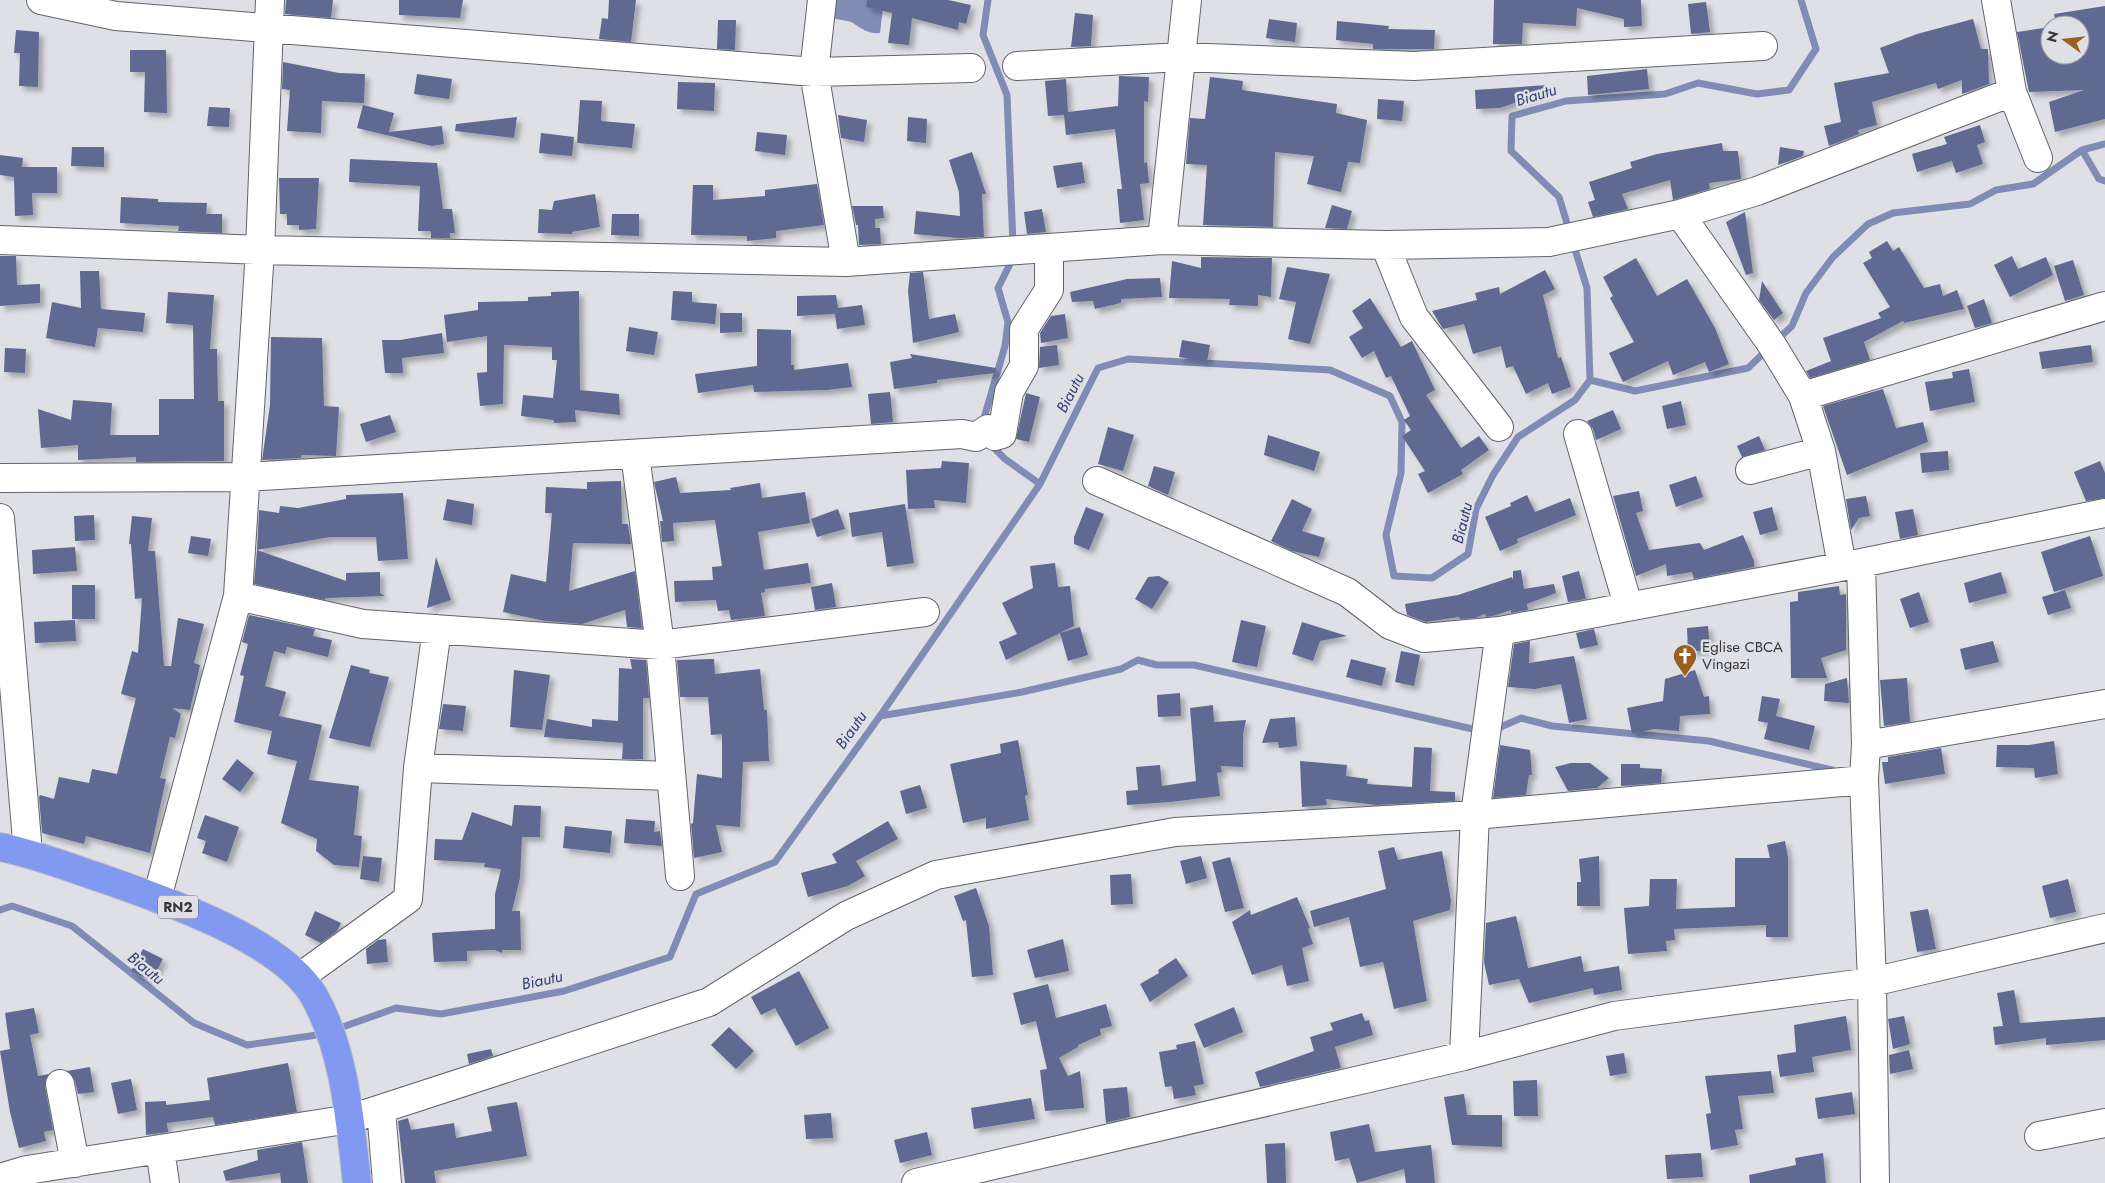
<svg xmlns="http://www.w3.org/2000/svg" width="2105" height="1183" font-family="Jost,sans-serif">
  <style>
    .water { fill: #808cb6 }
    .lines { fill: none; stroke-linecap: round; stroke-linejoin: round }
    .stream { stroke: #808cb6; stroke-width: 7 }
    .building { fill: #5e6991; filter: url(#shadow) }
    .minor-casing { stroke: #626469; stroke-width: 30 }
    .highway-casing { stroke: #bfbfc0; stroke-width: 30 }
    .minor { stroke: #fff; stroke-width: 28 }
    .highway { stroke: #8299f1; stroke-width: 28 }
    .labels { text-anchor: middle; dominant-baseline: central; stroke-width: 5; stroke-linejoin: round; paint-order: stroke }
    .shield { fill: #dee0e6; stroke: #696a6e; stroke-width: 1 }
    .shield-label { font-size: 14px; font-weight: bold; fill: #37373a }
    .poi-label { font-size: 15px; fill: #37373a; stroke: #dee0e6; text-anchor: start }
    .water-label { font-size: 16px; font-style: italic; fill: #323e75; stroke: #dee0e6 }
  </style>
  <defs>
    <filter id="shadow"><feDropShadow dx="4.5" dy="4.5" stdDeviation="2.5" flood-color="#0004"/></filter>
  </defs>
  <rect width="100%" height="100%" fill="#dee0e6"/>
  <path class="water" d="M832,0H884L880,33C868,34 862,29 853,23C848,20 838,20 833,18Z"/>
  <g class="lines">
    <path class="stream" d="M988,0L983,35L1007,95L1013,245
      M2082,150L2105,144
      M1570,233L1559,197L1511,151L1512,116L1566,101L1665,94L1698,83L1757,94L1789,90L1816,49L1801,0
      M1776,341L1792,326L1806,293L1833,257L1868,224L1893,213L1970,204L1996,190L2033,184L2082,150L2099,179L2105,181
      M1590,380L1635,391L1748,368L1768,349
      M982,425L1005,346L1008,322L998,288L1014,256
      M990,444L1005,459L1040,484
      M880,716L1022,692L1121,669L1138,660L1157,665H1194L1477,730
      M1494,730L1521,718L1552,726L1709,741L1832,770
      M0,910L12,906L72,926L194,1023L247,1045L324,1034
      M334,1030L396,1008L441,1014L564,991L670,957L696,894L775,862L880,716L1040,484L1098,368L1128,359L1330,370L1390,396L1402,422L1401,473L1386,535L1394,576L1432,578L1468,554L1476,509L1493,475L1518,437L1575,400L1590,380L1587,288L1573,243"/>
  </g>
  <path class="building" d="M286,0H333L331,18L285,14Z
    M399,0H463L460,18L399,15Z
    M609,0H636L631,42L599,39L602,18L608,19Z
    M867,0H948L971,5L966,24L959,22L958,30L912,18L909,45L888,43L892,13L866,7Z
    M1494,0H1641L1642,26L1624,27V19L1577,8L1576,26L1523,23L1522,44H1493Z
    M1706,2L1710,32L1691,34L1688,4Z
    M2105,6V119L2055,132L2049,102L2084,90L2029,92L2017,32L2050,27V55H2080V25H2056L2054,14Z
    M1075,13L1093,15L1091,46L1071,47Z
    M1269,19L1297,23L1295,42L1266,38Z
    M1973,19L1981,49H1988L1989,84L1962,94V80L1938,89L1936,83L1872,102L1877,125L1858,130L1859,134L1829,146L1824,126L1841,122L1834,83L1889,73L1880,48L1917,34Z
    M718,20H736L735,50L717,49Z
    M1337,21L1389,26L1388,29L1435,30L1434,49H1373V44L1336,40Z
    M16,30L39,32L38,87L19,86L20,53H14Z
    M130,50H166L167,113L144,112L145,72H130Z
    M283,62L339,73L365,74L364,103L322,101L321,133L287,131L290,90L282,89Z
    M1647,69L1649,89L1588,95L1587,76Z
    M417,74L452,79L449,99L414,94Z
    M1119,76L1149,77L1148,102L1144,101V163L1147,162L1149,183L1140,184L1144,220L1120,223L1117,189H1122L1115,129L1066,135L1064,115L1048,116L1045,81L1066,79L1068,112L1118,106Z
    M1210,77L1243,81L1242,90L1337,104L1336,113L1367,120L1360,163L1348,162L1341,192L1307,184L1314,156L1275,152L1273,227L1203,225L1207,165L1186,164L1190,118L1205,119Z
    M678,82L715,83L714,111L677,109Z
    M1548,85L1549,91L1500,108L1476,109L1475,90Z
    M1378,99L1404,101L1402,121L1377,119Z
    M580,100L602,101L601,121L635,124L632,148L577,143Z
    M363,105L394,113L389,132L442,126L444,144L432,146L357,128Z
    M209,107L230,108L229,127L207,126Z
    M838,115L867,120L864,142L841,138Z
    M517,117L514,138L455,131L456,124Z
    M908,117L927,119L926,143L907,141Z
    M1980,125L1985,142L1977,145L1983,164L1956,173L1952,161L1917,172L1912,154L1947,144L1944,137Z
    M757,132L787,135L785,155L755,151Z
    M541,133L574,137L572,156L539,153Z
    M1722,143L1723,151H1738L1741,179L1709,183L1710,189L1673,200L1670,180L1622,194L1628,209L1593,217L1588,202L1595,200L1589,182L1632,168L1630,162L1657,154Z
    M72,147H104V167L71,166Z
    M1780,147L1804,151L1803,156L1778,165Z
    M972,152L986,194H982L984,237L959,238L914,234L916,211L960,216L959,192L949,160Z
    M0,155L23,158L22,167H57V193H32L33,215L15,216L14,177L0,175Z
    M350,159L437,163L443,209H452L455,233H450V238H431V231H418L420,186L349,182Z
    M1082,162L1085,183L1057,188L1053,166Z
    M279,178H319L316,229L299,230V225H287V214H280Z
    M817,184L824,225L776,231V238L747,241V236L691,235L693,185H713V200L765,196V190Z
    M595,194L600,227L572,232V234L538,233L539,209L552,210L554,201Z
    M121,197L158,199V202L207,203L206,214H222V233L178,231L179,226L120,223Z
    M1332,205L1352,211L1347,229L1325,228Z
    M852,206H883L884,218L875,219V228H880L881,244L859,245L858,225H856Z
    M1042,209L1046,232L1027,234L1024,212Z
    M1745,212L1753,273L1746,275L1726,222Z
    M612,214H639V236L611,235Z
    M1887,241L1893,251L1899,247L1924,288L1940,284L1943,296L1957,290L1964,309L1904,323L1903,321L1864,342L1870,360L1810,378L1806,371L1831,361L1823,338L1881,318L1878,313L1890,307L1863,263L1872,258L1869,252Z
    M0,256H16L17,285L40,284V303L0,306Z
    M2012,256L2018,269L2046,257L2053,275L2010,297L1994,265Z
    M1201,257L1272,258L1271,297L1258,295V306L1229,305L1230,299L1169,298L1172,261L1201,268Z
    M1636,258L1657,296L1687,279L1715,328L1729,364L1709,372L1705,362L1673,375L1668,361L1623,382L1609,353L1634,342L1610,298L1613,296L1603,277Z
    M2073,260L2084,295L2065,301L2054,266Z
    M1287,267L1330,274L1310,344L1288,339L1296,302L1279,299Z
    M1545,270L1555,289L1543,295L1558,358L1561,357L1571,387L1552,394L1548,383L1526,394L1513,366L1506,368L1501,346L1473,354L1464,324L1443,329L1432,311L1477,300L1475,293L1499,287L1500,294Z
    M80,271H99L101,309L145,313L143,332L98,328L95,347L46,338L52,302L81,308Z
    M923,272L929,319L955,314L959,332L913,343L908,291L910,273Z
    M1160,278L1162,297L1121,299V303L1095,309L1093,301L1072,302L1070,292L1127,279Z
    M1762,281L1783,313L1774,320L1759,300Z
    M579,291L580,390L619,394L620,415L575,410L576,422L554,423V420L521,416L523,395L553,398L557,360H552V347L504,345L503,404L480,406L477,373L487,372V336L447,342L444,315L478,310V302L528,301V297L551,296V292Z
    M673,291L692,292V302L717,304L715,324L671,320Z
    M168,292L214,295L210,349H217L218,401H224V461L136,462V457L78,460V445L41,448L38,409L71,420L73,400L112,403L110,435H159V399H194L193,325L166,323Z
    M836,295L838,308L862,305L865,325L837,329L835,314L797,316V296Z
    M1370,298L1401,347L1412,341L1435,390L1426,395L1461,448L1479,436L1489,450L1461,470L1463,474L1428,493L1418,474L1425,471L1402,436L1411,430L1404,420L1410,416L1391,376L1386,378L1374,351L1362,358L1349,337L1363,328L1352,311Z
    M1984,299L1992,323L1975,328L1967,306Z
    M720,313H742V332L720,333Z
    M1065,314L1068,338L1041,343L1040,333L1051,316Z
    M629,327L658,332L654,355L626,351Z
    M757,329L791,330V365H794V370L848,363L852,387L827,390L754,392L753,385L698,393L695,374L757,366Z
    M442,333L444,353L402,358L403,373H385L382,340H400Z
    M271,337L322,338L324,406L339,407L336,456L301,455V458L262,460L270,405Z
    M1182,340L1210,345L1207,362L1179,357Z
    M1057,345L1059,365L1039,368L1040,347Z
    M2091,345L2093,362L2042,369L2039,352Z
    M5,348L26,349L25,373L4,372Z
    M910,354L996,368V373L937,380V383L894,389L890,362L912,358Z
    M1969,369L1975,402L1930,411L1925,382L1953,378L1952,372Z
    M1883,389L1896,428L1923,422L1928,442L1847,475L1823,406Z
    M890,392L893,422L871,424L868,394Z
    M1026,393L1040,397L1029,442L1016,439Z
    M1681,401L1686,425L1667,429L1662,406Z
    M1613,410L1621,429L1596,440L1593,429L1587,421Z
    M390,415L396,432L366,442L360,424Z
    M1108,427L1134,435L1123,471L1098,464Z
    M1268,435L1320,452L1314,471L1264,455Z
    M1759,436L1765,450L1742,457L1737,446Z
    M1948,451L1949,470L1922,473L1920,453Z
    M942,461L969,463L966,503L934,500L935,508L908,509L906,470L941,468Z
    M2100,461L2105,473V498L2086,501L2074,472Z
    M1154,466L1175,472L1168,495L1148,486Z
    M1696,476L1703,497L1676,507L1669,485Z
    M676,477L680,493L731,490L730,488L760,483L762,498L805,492L810,523L758,532L764,570L808,563L811,583L765,589V592L761,593L765,616L731,620L729,610L718,611L716,600L675,602L674,581L713,580L712,567L722,566L715,520L673,523L674,541L662,542L660,521H663L654,482Z
    M621,481L622,524H628L631,544L573,543L569,591L635,571L642,628L627,627L625,610L582,624L545,621L503,612L511,574L546,582L552,513H545L546,487L587,489V482Z
    M1639,491L1643,511L1636,513L1649,550L1700,543L1704,550L1743,535L1754,561V567L1694,579L1692,572L1667,576L1666,564L1636,576L1613,496Z
    M403,493L408,559L378,561L376,537H330L257,550L259,510L279,513L280,506L298,508L346,499V495Z
    M1527,495L1535,512L1570,498L1576,515L1517,539L1518,543L1500,551L1485,517L1511,506L1510,503Z
    M1866,496L1870,516L1859,518L1851,530L1846,499Z
    M447,499L474,504L472,525L443,520Z
    M1292,499L1312,509L1302,531L1325,538L1319,557L1292,551L1271,541Z
    M905,504L914,563L887,567L882,532L852,537L849,513Z
    M1086,507L1104,514L1089,550L1074,544V537Z
    M1772,507L1778,530L1760,535L1753,512Z
    M838,509L845,529L817,537L811,519Z
    M1913,509L1918,535L1900,539L1895,512Z
    M94,515L95,540L75,541L74,516Z
    M132,516L152,518L148,551H155L164,666H171L178,618L204,624L194,663L200,665L190,710L172,708L181,714L175,738L170,737L160,778L166,779L150,853L86,836L84,844L42,833L39,797L40,795L54,799L59,777L89,783L92,769L117,774L136,698L121,694L132,651L138,653L142,598L135,599L131,544H129Z
    M191,536L211,539L208,556L188,553Z
    M2090,536L2103,576L2054,592L2041,552Z
    M75,547L77,571L33,574L32,550Z
    M257,550L346,581V573L380,572V593L385,596L326,598L325,600L254,584Z
    M436,557L451,600L427,608Z
    M1055,563L1058,587L1070,586L1074,626L1006,660L999,642L1017,634L1002,603L1033,588L1030,566Z
    M1521,570L1524,589L1554,584L1556,593L1527,604L1528,610L1511,613V610L1493,616L1486,617L1485,614L1475,618L1460,619L1459,617L1426,622L1407,615L1405,604L1458,595L1512,577L1513,580V571Z
    M1579,571L1586,599L1568,602L1562,576Z
    M2001,572L2007,593L1969,603L1964,583Z
    M1159,576L1169,582L1152,609L1135,599L1148,577Z
    M832,583L836,607L815,610L811,587Z
    M72,585H95V619H72Z
    M1839,586L1840,595L1846,594V650L1821,658L1827,678H1791L1790,602L1798,601V592Z
    M2065,590L2071,608L2048,615L2042,597Z
    M1919,592L1929,622L1910,628L1900,599Z
    M249,615L315,629L313,636L332,640L328,657L287,647L285,654L274,651L265,686L286,692L279,716L322,725L309,780L359,786L354,835L362,836L359,867L334,865L316,851L317,839L281,823L297,761L267,754L272,731L234,722L244,676L240,675L248,644L242,642Z
    M75,620L76,641L35,643L34,622Z
    M1241,620L1266,626L1257,667L1232,662Z
    M1302,622L1347,636L1320,641L1313,661L1292,654Z
    M1708,626L1710,650L1688,652L1687,628Z
    M1080,627L1088,655L1068,661L1060,633Z
    M1594,629L1598,645L1580,649L1576,633Z
    M1530,641L1529,663L1574,656L1587,719L1569,723L1561,684L1535,689L1508,687L1514,644Z
    M1993,641L1999,662L1965,670L1960,649Z
    M1401,651L1420,655L1414,686L1395,682Z
    M630,659L646,660L649,698H643V759H622L623,743L544,737L547,719L592,727V719L618,721L619,668L632,669Z
    M714,659L715,674L760,669L764,710H767L769,761L743,762L740,827L716,825L722,852L694,858L691,824L693,823L697,774L722,778V734L711,735L708,697H680L677,660Z
    M1351,659L1386,668L1382,686L1346,677Z
    M351,665L370,670L369,673L389,677L370,747L329,738Z
    M514,670L550,675L542,730L510,727Z
    M1695,670L1704,697L1709,696L1710,714L1680,716L1679,731L1654,729L1632,734L1627,708L1663,701L1665,679Z
    M1847,678L1849,703L1824,701L1825,684Z
    M1907,678L1910,722L1884,726L1880,680Z
    M1180,693L1181,716L1158,717L1157,695Z
    M1762,696L1780,699L1776,716L1815,726L1809,750L1764,739L1768,723L1758,721Z
    M443,704L466,706L463,731L439,729Z
    M1213,705L1214,722L1246,720L1243,735V767L1221,766L1222,772L1217,773L1220,796L1170,802L1127,805L1126,791L1138,790L1136,767L1160,765L1162,786L1196,781L1190,708Z
    M1295,717L1297,746L1279,748L1278,742L1262,743L1270,719Z
    M1018,740L1028,795L1025,796L1029,820L986,829V818L963,823L950,764L1001,753L1000,744Z
    M2054,741L2058,774L2035,778L2034,768L1996,767L1997,745H2029Z
    M1500,745L1530,750L1532,775H1529L1526,795L1493,798Z
    M1414,747L1432,748L1430,791L1455,792V801L1376,805L1326,799L1327,805L1302,807L1300,761L1347,765L1346,776L1368,779L1367,784L1412,787Z
    M1941,748L1945,774L1885,784L1882,762H1888V757Z
    M237,759L254,773L240,792L222,779Z
    M1571,763H1590L1609,778L1597,788L1568,791L1555,767Z
    M1621,764H1640V768L1662,769L1661,783L1621,786Z
    M920,785L927,808L906,814L900,791Z
    M514,805L541,806L540,837H522L520,878L512,911H520L521,950H502V953L495,950L467,951V961L434,962L432,933L495,929V894L501,869L484,867L485,863L434,860L435,839L462,840L472,812L512,826Z
    M205,815L239,827L227,862L202,853L206,841L197,838Z
    M626,819L655,821L654,832L660,831L662,846L624,843Z
    M888,821L898,839L856,861L865,876L848,886L808,897L801,873L837,863L832,854Z
    M565,826L612,831L610,853L563,848Z
    M1785,841L1788,858V937H1766V925L1674,929L1675,940L1666,941L1667,951L1628,954L1624,908L1649,906L1650,879H1677L1676,909L1735,907V858H1770L1767,845Z
    M1394,847L1398,860L1442,851L1451,901L1450,910L1413,921L1427,1001L1394,1009L1383,962L1360,967L1349,917L1314,927L1310,911L1386,889L1378,851Z
    M363,856L382,858L379,882L360,879Z
    M1201,856L1207,878L1186,884L1180,861Z
    M1599,856L1600,906H1577V882H1581L1579,859Z
    M1230,857L1244,908L1225,912L1212,862Z
    M1131,874L1133,904L1111,905L1110,875Z
    M2068,879L2076,912L2050,918L2042,886Z
    M976,888L989,926L993,975L972,977L966,920L963,921L954,896Z
    M1297,897L1310,928L1308,929L1313,944L1302,948L1309,981L1287,986L1282,965L1252,975L1232,922L1250,910L1251,915Z
    M1928,909L1936,949L1917,952L1910,912Z
    M315,911L341,923L337,931L321,943L305,935Z
    M1516,916L1528,968L1581,956L1584,972L1619,966L1622,990L1594,995L1593,988L1529,1003L1519,979L1489,985L1484,962L1486,923Z
    M386,939L388,962L367,964L366,949L378,940Z
    M1063,939L1069,971L1035,978L1027,950Z
    M143,949L163,959L151,981L131,971Z
    M1176,958L1188,976L1150,1002L1140,984L1159,973L1158,970Z
    M799,971L829,1028L796,1046L775,1008L761,1015L751,997Z
    M1048,984L1056,1018L1106,1004L1112,1026L1100,1029L1101,1035L1078,1045V1047L1059,1058L1068,1076L1080,1071L1084,1108L1045,1111L1040,1070L1047,1069L1036,1021L1021,1025L1013,993Z
    M2014,990L2020,1023L2105,1017V1040L2046,1045V1038L1995,1045L1993,1027L2003,1026L1997,993Z
    M1234,1007L1243,1032L1204,1048L1194,1024Z
    M34,1008L39,1033L30,1035L38,1076L49,1074L45,1087L53,1130L44,1132L46,1141L19,1148L10,1112L0,1051L10,1049L5,1013Z
    M1362,1013L1365,1021L1369,1020L1373,1035L1335,1047L1341,1068L1260,1087L1255,1072L1314,1051L1310,1037L1333,1030L1330,1023Z
    M1846,1016L1851,1050L1812,1057L1814,1072L1780,1077L1777,1055L1796,1052L1794,1025Z
    M1904,1016L1910,1044L1893,1049L1888,1019Z
    M729,1027L754,1051L736,1069L711,1045Z
    M1195,1041L1204,1084L1194,1086L1196,1095L1174,1099L1172,1086L1165,1087L1159,1052L1177,1049L1176,1045Z
    M491,1049L493,1056L469,1064L467,1054Z
    M1909,1050L1913,1069L1890,1074L1889,1055Z
    M1624,1053L1627,1073L1610,1076L1606,1056Z
    M288,1063L297,1112L215,1125L213,1117L167,1123L168,1132L146,1135L145,1102L166,1101V1105L210,1100L207,1078Z
    M90,1067L94,1092L78,1094L75,1081L67,1071Z
    M1771,1071L1774,1093L1738,1096L1743,1129L1735,1130L1738,1145L1711,1150L1706,1114L1711,1113L1705,1076Z
    M131,1079L137,1110L118,1114L111,1083Z
    M1537,1080L1538,1116H1514L1513,1081Z
    M1127,1087L1130,1117L1106,1123L1103,1089Z
    M1852,1092L1855,1114L1818,1119L1815,1098Z
    M1464,1094L1467,1115H1502V1147L1452,1145L1444,1097Z
    M1031,1098L1035,1119L974,1129L971,1108Z
    M517,1102L527,1156L434,1171L436,1183H405L398,1121L408,1118L411,1130L454,1123L456,1138L492,1131L487,1107Z
    M831,1113L833,1138L806,1139L804,1115Z
    M1369,1124L1375,1152L1431,1145L1435,1183H1406L1404,1169L1357,1183L1349,1158L1335,1161L1330,1132Z
    M927,1132L932,1155L900,1163L894,1140Z
    M302,1142L308,1183H281L280,1173L226,1181L223,1171L258,1160L257,1150Z
    M1285,1143L1286,1183H1267L1265,1144Z
    M1701,1153L1703,1177L1667,1179L1665,1155Z
    M1823,1153L1826,1183H1750L1749,1175L1796,1165L1795,1158Z"/>
  <g class="lines">
    <g class="minor-casing">
      <path id="minor" d="M41,0L116,16L814,72L971,68
        M822,0L814,72L846,262
        M1996,0L2012,92L2038,158
        M1017,66L1181,57L1414,66L1763,46
        M1680,214L1772,345L1803,396L1821,451L1842,566
        M0,240L260,250L846,262L1162,240L1385,245L1549,242L1680,214L1757,191L2012,92
        M1162,240L1187,0
        M1385,245L1414,317L1499,427
        M1803,396L2105,306
        M1578,434L1628,605
        M635,454L660,645L680,876
        M1750,470L1821,451
        M0,478L246,477L962,434L976,437L988,429L995,436L1002,434L1009,392L1024,366V329L1049,290V248
        M1097,481L1347,592L1390,625L1424,638L1500,631L1861,563L2105,513
        M0,518L28,853
        M1861,563L1866,745L1864,780L1872,982L1875,1183
        M238,596L363,624L660,645L925,612
        M1866,745L2105,704
        M418,768L671,776
        M157,898L238,596L260,250L270,0
        M300,977L408,899L418,768L437,629
        M1464,1056L1475,815L1500,631
        M60,1084L75,1163
        M381,1109L387,1183
        M2039,1136L2105,1123
        M160,1149L165,1183
        M0,1178L27,1170L350,1119L709,1002L846,916L936,875L1175,832L1475,815L1864,780
        M916,1183L1464,1056L1614,1016L1872,982L2105,928"/>
    </g>
    <g class="highway-casing">
      <path id="highway" d="M0,847C35,854 68,867 101,878C161,899 281,939 314,996C345,1051 350,1121 357,1183"/>
    </g>
    <use href="#minor" class="minor"/>
    <use href="#highway" class="highway"/>
  </g>
  <defs>
    <g id="church-pin" transform="scale(1.25)"><path d="M0 17L-7.5 6A9.5 9.5 0 1 1 7.5 6Z" fill="#9c5f22" stroke="#dee0e6"/><path d="M-1.2-6h2.4v3.5h3.3v2.4h-3.3V6h-2.4V-.1h-3.3v-2.4h3.3Z" fill="#fff"/></g>
  </defs>
  <g fill-rule="evenodd">
    <use href="#church-pin" x="1685" y="656"/>
  </g>
  <g class="labels">
    <rect class="shield" x="158" y="895.5" width="40" height="23" rx="4"/>
    <g class="shield-label">
      <text x="178" y="907">RN2</text>
    </g>
    <g class="poi-label">
      <text x="1702" y="647">Eglise CBCA<tspan x="1702" dy="17">Vingazi</tspan></text>
    </g>
    <g class="water-label">
      <text transform="translate(1536 95) rotate(-17)">Biautu</text>
      <text transform="translate(1070 393) rotate(-63)">Biautu</text>
      <text transform="translate(1462 523) rotate(-76)">Biautu</text>
      <text transform="translate(851 730) rotate(-55)">Biautu</text>
      <text transform="translate(146 968) rotate(39)">Biautu</text>
      <text transform="translate(542 980) rotate(-12)">Biautu</text>
    </g>
  </g>
  <g transform="translate(2065 40) rotate(285)"><circle r="24" fill="#dee0e6" stroke="#9b9ca1"/>
  <path d="M0-4L9 19L0 12L-9 19Z" fill="#9c5f22"/>
  <text y="-8" font-size="14" font-weight="bold" text-anchor="middle" fill="#37373a">N</text>
  </g>
</svg>
